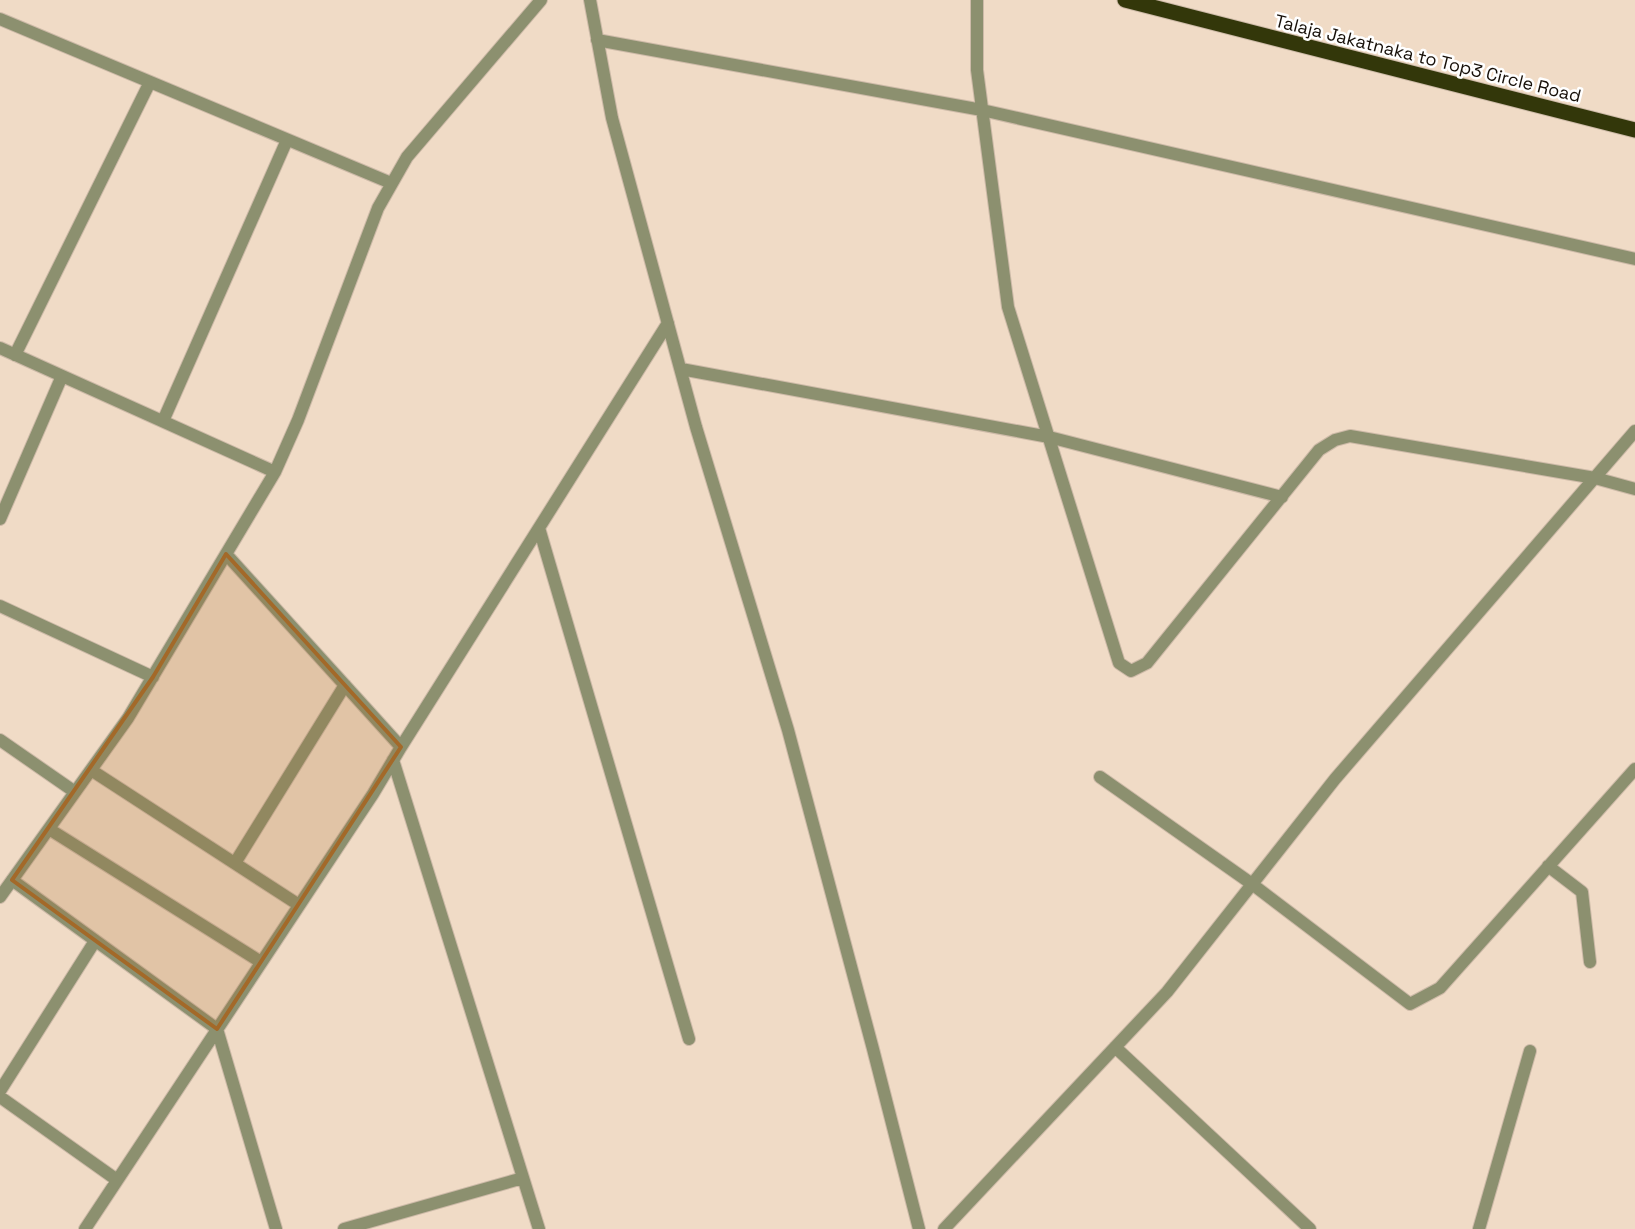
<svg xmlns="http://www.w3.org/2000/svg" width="1635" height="1229" font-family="'Space Grotesk',sans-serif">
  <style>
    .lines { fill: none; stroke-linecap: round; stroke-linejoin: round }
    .minor-casing { stroke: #cdbaa8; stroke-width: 14 }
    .highway-casing { stroke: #cdbaa8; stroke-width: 17 }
    .minor { stroke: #8c906f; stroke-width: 12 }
    .highway { stroke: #33370a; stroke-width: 15 }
    .marked { fill: #a36929; fill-opacity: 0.2; stroke: #a36929; stroke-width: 4; stroke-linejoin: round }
    .labels { text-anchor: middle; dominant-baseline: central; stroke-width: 5; stroke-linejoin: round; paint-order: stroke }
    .street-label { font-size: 18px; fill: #160f08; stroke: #fff }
  </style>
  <rect width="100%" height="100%" fill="#f0dbc6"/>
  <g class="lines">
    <g class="minor-casing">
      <path id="minor" d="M590,0L612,118L696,427L788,730L873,1049L919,1229
        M977,0V70L1008,307L1119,663L1131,671L1147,663L1319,450L1335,440L1350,436L1595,478L1635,489
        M0,19L391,183
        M597,40L982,110L1635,259
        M0,348L275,472
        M15,355L150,82
        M681,369L1049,437L1282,497
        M163,421L287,140
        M0,519L62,376
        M539,528L689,1039
        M226,554L401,747
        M0,606L153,677
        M0,740L75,792
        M393,760L539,1229
        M91,770L299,905
        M1100,777L1252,884L1410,1004L1440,988L1635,769
        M49,829L261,962
        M235,863L345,685
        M1548,866L1582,892L1590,962
        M12,880L217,1029L276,1229
        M0,897L128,718L275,472L298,420L378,208L407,157L541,0
        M1115,1047L1310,1229
        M0,1091L95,941
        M0,1097L117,1180
        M85,1229L373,794L401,747L668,323
        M344,1229L523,1178
        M944,1229L1167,992L1335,779L1635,431
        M1479,1229L1530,1051"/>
    </g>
    <g class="highway-casing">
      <path id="highway" d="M1125,0L1635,130"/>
    </g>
    <use href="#minor" class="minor"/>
    <use href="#highway" class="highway"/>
  </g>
  <path class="marked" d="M226,554L401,747L217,1029L12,880L153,677Z"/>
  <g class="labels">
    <g class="street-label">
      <text transform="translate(1428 58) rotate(14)">Talaja Jakatnaka to Top3 Circle Road</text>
    </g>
  </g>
</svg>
